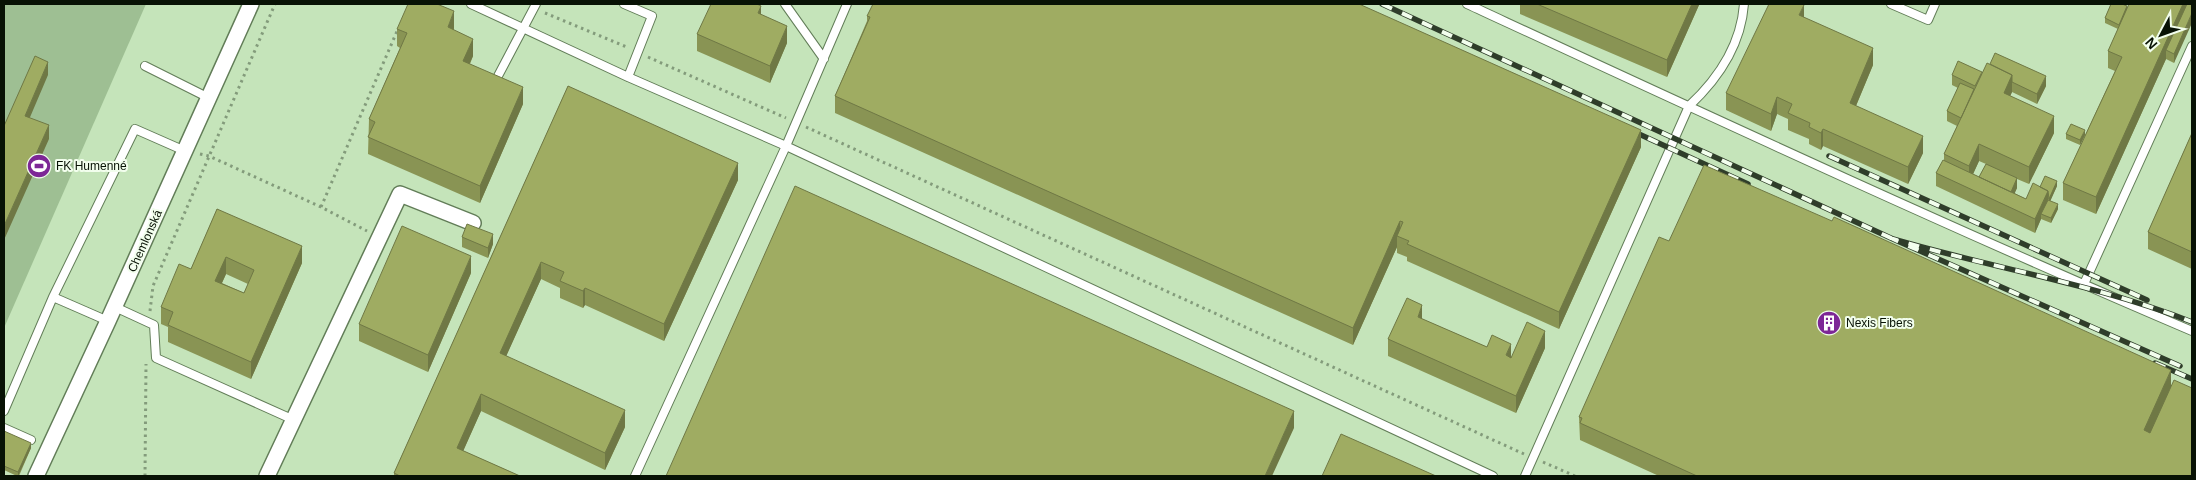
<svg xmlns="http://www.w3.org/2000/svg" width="2196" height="480" font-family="Arial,sans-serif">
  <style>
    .green { fill: #9ebf93 }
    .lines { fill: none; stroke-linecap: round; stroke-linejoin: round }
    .service-casing { stroke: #627d58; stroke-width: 10 }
    .minor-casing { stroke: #627d58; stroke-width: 18 }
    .path { stroke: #839b7b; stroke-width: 3; stroke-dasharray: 2.5 4; stroke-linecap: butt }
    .service { stroke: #fff; stroke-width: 8 }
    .minor { stroke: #fff; stroke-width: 15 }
    .rail-casing { stroke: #2f3d2a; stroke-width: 5.5 }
    .rail { stroke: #f2feed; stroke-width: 4; stroke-dasharray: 11; stroke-linecap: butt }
    .wall { fill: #899454; fill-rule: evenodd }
    .shaded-wall { fill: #6f7845 }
    .building { fill: #9fac62; stroke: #6f7845; fill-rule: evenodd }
    .labels { text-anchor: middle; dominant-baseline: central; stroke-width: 4; stroke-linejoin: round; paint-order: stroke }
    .poi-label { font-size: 12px; fill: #081205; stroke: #f2feed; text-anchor: start }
    .street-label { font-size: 12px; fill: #081205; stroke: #f2feed }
  </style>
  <rect width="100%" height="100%" fill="#c5e4ba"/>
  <path class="green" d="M4,4H146L4,328Z"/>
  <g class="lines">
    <g class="service-casing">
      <path id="service" d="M471,4L628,77L786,146L1493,476
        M624,4L652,16L628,77
        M785,4L824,59
        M1467,4C1707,115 1948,227 2192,331
        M1891,4L1928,20L1935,4
        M145,66L209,98
        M498,76L536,4
        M2084,284L2192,46
        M53,297L135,129L185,151
        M115,307L154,325L156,358L294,420
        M4,411L53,297L108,321
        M4,428L31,440
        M635,476L786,146L847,4
        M1525,476L1689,106C1718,79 1741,44 1744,4"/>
    </g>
    <g class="minor-casing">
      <path id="minor" d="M36,476L108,321L251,4
        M267,476L400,194L473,223"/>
    </g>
    <path class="path" d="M545,13L629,48
      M648,57L786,118
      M806,127L1524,454
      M200,154L209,156L321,207L367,231
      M321,207L398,29
      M150,311L153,286L275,4
      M1543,462L1575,476
      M145,476L146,364"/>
    <use href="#service" class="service"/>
    <use href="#minor" class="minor"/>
    <g class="rail-casing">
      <path id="rail" d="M1382,4L1893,239
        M1628,129L1748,184
        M1829,156L2147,300
        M2155,363L2192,379
        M2180,366L1893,239C1992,268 2096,284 2192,322"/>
    </g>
    <use href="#rail" class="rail"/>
  </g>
  <path class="wall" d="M1520,4H1699V5L1667,77L1520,14Z
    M2111,4H2126L2125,5L2127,9L2192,4L2174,63L2166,59L2096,214L2063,200V183L2115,71L2108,68V51L2118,29L2105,23V18Z
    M761,15L787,43L770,83L697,51V34Z
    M867,16L1641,147L1559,329L1407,261V257L1397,253V247L1353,345L835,113V96L867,21Z
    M1804,17L1873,65L1856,106L1923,153L1908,184L1823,146L1821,150L1809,144V139L1788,130V119L1777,114L1771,131L1726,110V93Z
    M454,28V30L473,56L470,64L523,104L480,203L368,154L369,119L400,48L397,46V29Z
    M1982,74L2046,86L2037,104L2012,92L2010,96L2054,133L2029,184L2017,179V188L2014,193L2026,199L2040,187L2057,186L2050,201L2058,209L2051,223L2041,219L2035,233L1936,186V173L1944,160V154L1957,126L1947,121V111L1958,88L1952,85V75ZM1979,161L1986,164L1979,177L1973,174Z
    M568,86L738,180L664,341L585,305L583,308L560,298V288L541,279L506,356L625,427L605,470L481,411L463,451L520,476H394V473Z
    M2192,133V269L2148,249V232Z
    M2066,134L2085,135L2080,145L2066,139Z
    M217,209L302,263L251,379L168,342V327L161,324V307L191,269ZM226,274L248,284L244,293L222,283Z
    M462,237L493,244L488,258L462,247Z
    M1669,241L2171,386L2192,476H1659L1580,440L1579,417Z
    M471,273L428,372L359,341V324Z
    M1422,319L1487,347L1511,357L1545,348L1516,413L1388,356V339Z
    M4,431L31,448L19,476H17L4,470Z"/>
  <path class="shaded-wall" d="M1692,4H1699V5L1667,77V60Z
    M2183,4H2191L2166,50V59L2096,214V197Z
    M1804,5V22L1799,15Z
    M761,6V23L758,13Z
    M2127,6V11L2119,29V25Z
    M454,11V28L448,44V27Z
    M2192,13V23L2174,63V54Z
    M787,26V43L770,83V66Z
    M473,39V56L463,78V61Z
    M1873,48V65L1850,120V103Z
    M48,62V75L25,129V116Z
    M2012,75V92L2004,110V93Z
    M2046,76V86L2037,104V94Z
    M523,87V104L480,203V186Z
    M1777,97V114L1771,131V114Z
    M2054,116V133L2029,184V167Z
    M49,125V139L4,240V226Z
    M1823,129V146L1821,150V133Z
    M1641,130V147L1559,329V312Z
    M2085,130V135L2080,145V140Z
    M1923,136V153L1908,184V167Z
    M1979,144V161L1969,183V166Z
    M738,163V180L664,341V324Z
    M2017,178V188L2011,202V192Z
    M2057,181V186L2049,204V199Z
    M2048,191V205L2041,214V219L2035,233V219Z
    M2058,204V209L2051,223V218Z
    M1400,221V237L1397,236V247L1353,345V328Z
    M493,234V244L488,258V248Z
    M302,246V263L251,379V362Z
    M471,256V273L428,372V355Z
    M226,257V274L215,298V281Z
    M541,262V279L500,370V353Z
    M585,288V305L583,308V291Z
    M1422,305V322L1418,317Z
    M1545,331V348L1516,413V396Z
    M1511,344V361L1506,355Z
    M2171,370V387L2144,447V430Z
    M481,394V411L457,465V448Z
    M625,410V427L605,470V453Z
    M1294,411V428L1272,476H1265Z
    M31,443V448L18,476V472Z"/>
  <path class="building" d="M408,4H437L454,11L448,27L473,39L463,61L523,87L480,186L368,137L375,122L369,119L407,33L397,29Z
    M711,4H757L761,6L758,13L787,26L770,66L697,34Z
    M873,4H1359L1641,130L1559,312L1407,244L1409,241L1397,236L1403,222L1400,221L1353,328L835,96L870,17L867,16Z
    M1537,4H1692L1667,60Z
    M1769,4H1801L1804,5L1799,15L1873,48L1850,103L1923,136L1908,167L1823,129L1821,133L1809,127L1810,123L1788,113L1792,104L1777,97L1771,114L1726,93Z
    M2111,4H2122L2127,6L2119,25L2105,18Z
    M2129,4H2183L2096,197L2063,183L2122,57L2108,51Z
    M2187,4H2192V13L2174,54L2166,50Z
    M1995,53L2046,76L2037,94L2012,82V75L1990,64Z
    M35,56L48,62L25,116L49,125L4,226V126Z
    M1958,61L1982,72L1975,86L1952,75Z
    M1987,63L2012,75L2004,93L2054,116L2029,167L1979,144L1969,166L1944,154Z
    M1960,83L1974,89L1961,118L1947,111Z
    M568,86L738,163L664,324L585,288L583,291L560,281L564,272L541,262L500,353L625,410L605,453L481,394L457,448L520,476H400L394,473Z
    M2071,124L2085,130L2080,140L2066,134Z
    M2192,133V252L2148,232Z
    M1943,160L2026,199L2033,183L2048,191L2035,219L1936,173Z
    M1986,164L2017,178L2011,192L1979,177Z
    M1704,165L1832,221L1834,217L2171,370L2144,430L2150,433L2174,380L2192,388V476H1697L1580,423L1582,418L1579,417L1659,237L1669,241Z
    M2045,176L2057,181L2049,199L2048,191L2040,187Z
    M795,186L1294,411L1265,476H666Z
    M2048,200L2058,204L2051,218L2041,214Z
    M217,209L302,246L251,362L168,325L173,312L161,307L179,264L191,269ZM226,257L254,270L244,293L215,281Z
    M467,224L493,234L488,248L462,237Z
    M402,226L471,256L428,355L359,324Z
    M1407,298L1422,305L1418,317L1487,347L1492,335L1511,344L1506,355L1511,358L1527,322L1545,331L1516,396L1388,339Z
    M4,431L31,443L18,472L4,466Z
    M1341,434L1436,476H1322Z"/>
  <defs>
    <g id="stadium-disc" transform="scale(1.25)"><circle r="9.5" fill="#7d2796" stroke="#f2feed"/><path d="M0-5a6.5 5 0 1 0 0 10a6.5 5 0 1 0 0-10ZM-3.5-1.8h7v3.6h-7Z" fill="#fff"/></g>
    <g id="building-disc" transform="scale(1.25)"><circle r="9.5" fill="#7d2796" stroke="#f2feed"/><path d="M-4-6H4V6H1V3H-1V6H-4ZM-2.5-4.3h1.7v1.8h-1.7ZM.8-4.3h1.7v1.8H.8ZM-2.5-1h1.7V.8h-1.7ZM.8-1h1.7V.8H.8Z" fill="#fff"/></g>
  </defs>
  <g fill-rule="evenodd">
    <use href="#stadium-disc" x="39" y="166"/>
    <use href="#building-disc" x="1829" y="323"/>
  </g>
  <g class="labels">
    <g class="poi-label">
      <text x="56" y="166">FK Humenné</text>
      <text x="1846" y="323">Nexis Fibers</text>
    </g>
    <g class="street-label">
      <text transform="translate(145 241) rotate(-66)">Chemlonská</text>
    </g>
  </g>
  <rect width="2196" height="480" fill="none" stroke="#081205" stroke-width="10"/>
  <g transform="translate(2161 35) rotate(229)" stroke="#f2feed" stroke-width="4" paint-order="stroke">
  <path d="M0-4L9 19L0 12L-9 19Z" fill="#081205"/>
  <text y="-8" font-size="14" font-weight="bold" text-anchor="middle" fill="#081205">N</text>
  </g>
</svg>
